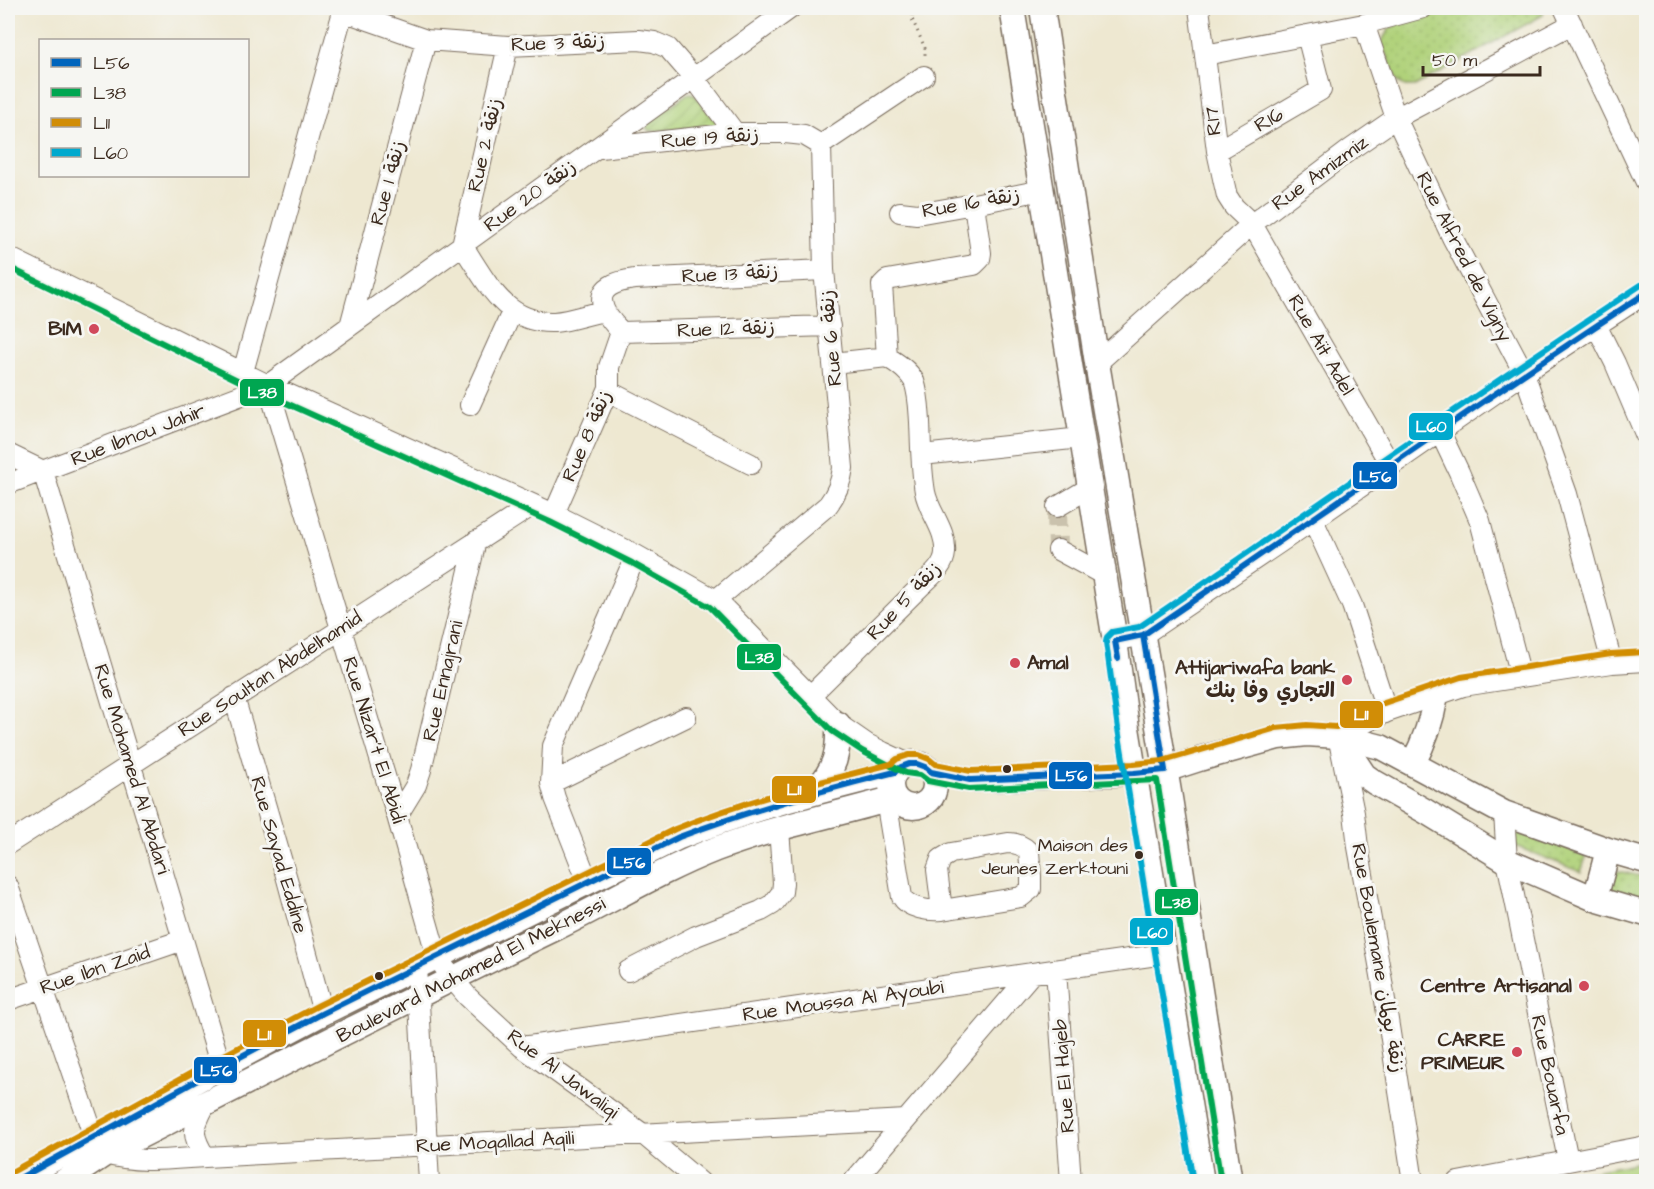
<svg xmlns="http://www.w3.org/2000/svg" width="1654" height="1189" font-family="'Architects Daughter','Playpen Sans Arabic',sans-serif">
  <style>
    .grass { fill: url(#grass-dots); stroke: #767e4c; stroke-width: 1.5 }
    .garden { fill: url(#garden-furrows); stroke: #767e4c; stroke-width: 1.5 }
    .pitch { fill: #b0d27a; stroke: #767e4c; stroke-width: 1.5 }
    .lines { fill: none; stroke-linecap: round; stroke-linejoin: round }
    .minor-tunnel { stroke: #cac2ad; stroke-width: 20; stroke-dasharray: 20 10; stroke-linecap: butt }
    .minor-casing { stroke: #7a6c5d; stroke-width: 22 }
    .major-casing { stroke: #7a6c5d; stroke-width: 27 }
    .path { stroke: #7a6c5d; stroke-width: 3; stroke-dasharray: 1.5 4.5; stroke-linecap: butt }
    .minor { stroke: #fff; stroke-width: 20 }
    .major { stroke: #fff; stroke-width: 24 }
    .bus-1-casing { stroke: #f6f6f2; stroke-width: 10 }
    .bus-2-casing { stroke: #f6f6f2; stroke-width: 10 }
    .bus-3-casing { stroke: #f6f6f2; stroke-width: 10 }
    .bus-4-casing { stroke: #f6f6f2; stroke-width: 10 }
    .bus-1 { stroke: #0065bd; stroke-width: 6 }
    .bus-2 { stroke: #00a651; stroke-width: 6 }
    .bus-3 { stroke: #d18d06; stroke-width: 6 }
    .bus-4 { stroke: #00a9ce; stroke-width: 6 }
    .poi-dot { fill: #d1495b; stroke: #f6f6f2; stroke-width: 2 }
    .bus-dot { fill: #3b2a1e; stroke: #f6f6f2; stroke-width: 2 }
    .labels { text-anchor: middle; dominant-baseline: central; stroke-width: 6; stroke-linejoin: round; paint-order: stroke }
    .bus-label { font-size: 18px; fill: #3b2a1e; stroke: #f6f6f2; text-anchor: end }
    .street-label { font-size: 20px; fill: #3b2a1e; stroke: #f6f6f2 }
    .poi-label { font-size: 20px; font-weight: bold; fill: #3b2a1e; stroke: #f6f6f2; text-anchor: end }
    .line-badge { stroke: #f6f6f2; stroke-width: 2 }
    .badge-label { font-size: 16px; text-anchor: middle; font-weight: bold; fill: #fff }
  </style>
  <defs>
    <pattern id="grass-dots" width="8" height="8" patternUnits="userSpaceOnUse" patternTransform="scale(1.5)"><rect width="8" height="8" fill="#b0d27a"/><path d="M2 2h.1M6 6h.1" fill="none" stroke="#98b469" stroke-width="1.8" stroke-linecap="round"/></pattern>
    <pattern id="garden-furrows" width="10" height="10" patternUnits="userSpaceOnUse" patternTransform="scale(1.5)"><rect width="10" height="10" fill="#b0d27a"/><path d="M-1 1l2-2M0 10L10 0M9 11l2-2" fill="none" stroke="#98b469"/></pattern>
  </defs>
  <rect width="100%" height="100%" fill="#f6f6f2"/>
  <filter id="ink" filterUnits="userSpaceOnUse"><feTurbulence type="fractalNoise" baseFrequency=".0167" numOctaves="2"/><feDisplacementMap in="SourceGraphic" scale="12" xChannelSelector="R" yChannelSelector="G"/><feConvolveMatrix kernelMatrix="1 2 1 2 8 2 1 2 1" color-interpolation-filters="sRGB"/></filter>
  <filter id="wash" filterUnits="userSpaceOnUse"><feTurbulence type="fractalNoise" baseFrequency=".008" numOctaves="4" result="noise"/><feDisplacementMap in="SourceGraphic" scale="24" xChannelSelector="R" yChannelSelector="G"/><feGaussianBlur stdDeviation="1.35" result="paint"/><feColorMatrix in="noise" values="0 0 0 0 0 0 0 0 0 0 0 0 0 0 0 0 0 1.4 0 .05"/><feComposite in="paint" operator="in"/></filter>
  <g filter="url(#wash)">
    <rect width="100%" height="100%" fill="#eee8d1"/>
    <path class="grass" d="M1451,8H1543V15L1415,86H1405L1398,82L1381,42L1389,29L1398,23Z
      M1512,823L1586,857L1581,872L1515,846Z
      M1617,871L1646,877V897L1608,888V879Z"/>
    <path class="garden" d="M690,93L695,95L717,123L716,127L650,131L647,129L646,123L687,94Z"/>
    <path class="pitch" d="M1646,1161V1181H1564L1569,1176Z"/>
  </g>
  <g filter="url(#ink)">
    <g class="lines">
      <path class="minor-tunnel" d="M1057,507L1058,550"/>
      <g class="minor-casing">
        <path id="minor" d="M1199,8L1217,151L1224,183L1227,196L1234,207L1252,224L1391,466
          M1564,8L1646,182
          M343,11L426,40L508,46L639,40L654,42L668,48L694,78L735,133
          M1364,24L1396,118L1452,237L1524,373L1567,494L1612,663
          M508,46L462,245C486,280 504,324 554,322C570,321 588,314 604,311
          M1205,55L1364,24L1423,8
          M600,148L735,133H785L804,135L821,145
          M1217,151L1321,90L1307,35
          M900,212L917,214L974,204L1042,190
          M8,257L268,385L554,514L636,555L716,600L838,724L867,744L883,752L909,764
          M1596,325L1615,363L1646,436
          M350,326L426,40
          M621,332L830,326
          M887,357L882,285L887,280L974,265L980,259L981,253L974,204
          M833,363L887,357
          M1097,363L1252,224L1351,149L1396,118L1572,24
          M243,372L344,8
          M268,385L397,816L437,957L452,978L468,997L522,1047L643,1134L700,1182
          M608,391L751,464
          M470,405L512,312
          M1440,432L1459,472L1480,521L1521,676
          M8,454L43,471L221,1067
          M922,455L1081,438
          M8,484L268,385L791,8
          M1057,507L1089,488
          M554,514L609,388V367L621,332C616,326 607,317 604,309C595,286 619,281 635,279L824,270
          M1313,520L1352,605L1387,712
          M1058,550L1104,575
          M716,600L828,505C837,493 841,483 843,468L824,270L821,145L924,76
          M1115,641L1143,635L1313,520L1524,373L1646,293
          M810,696L921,586C930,577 944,567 945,553C947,530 929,513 925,492C921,469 921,445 920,422C919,408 919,395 914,381C908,370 897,363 887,357
          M234,697L287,879L323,1013
          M551,783L686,717
          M886,800L902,897C909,909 929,911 942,910L1021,897L1031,889V876L1029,852C1023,845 1017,843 1008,843L951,853L941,859L937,870L942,910
          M1504,813L1507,861L1568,1160
          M397,816L416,785L421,770L476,541
          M8,844C184,732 358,618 533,505
          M588,882L555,798L551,783L553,746L636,555
          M8,886L94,1137L105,1154C138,1164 172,1159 205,1157L906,1120
          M417,967L429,1182
          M1056,970L1071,1182
          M628,971L696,936L761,911L773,904L782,892L783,883L779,829
          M8,1000L183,940
          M522,1047L1164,954
          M205,1157C190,1132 193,1129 206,1103
          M853,1182L1032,973
          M1413,1182L1382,981L1358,847L1354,813L1338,736L1387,712L1463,686L1612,663L1646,661
          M1458,1182L1646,1146"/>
      </g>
      <g class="major-casing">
        <path id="major" d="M1012,8L1115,641L1127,728L1202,1182
          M1042,8L1097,363L1170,798L1230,1182
          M1338,736L1364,775L1374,782L1425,811L1507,861L1595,899L1646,914
          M1413,763C1425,741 1432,720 1436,695
          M891 785a22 22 0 1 1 44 0a22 22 0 1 1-44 0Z
          M931,772L970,780L1134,773L1165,770L1199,759L1278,737L1307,734L1338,736L1381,747L1504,813L1608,850L1646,861
          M815,792C835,768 839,755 838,724
          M1595,899L1608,850
          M12,1182L221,1067L323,1013L679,837C749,809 822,790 895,772
          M63,1182L105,1154C255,1078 403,1002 554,929C608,903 660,871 716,849C774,827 835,815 894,798"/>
      </g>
      <path class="path" d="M913,8L912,19L925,48V59"/>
      <use href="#minor" class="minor"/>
      <use href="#major" class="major"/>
      <g class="bus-1-casing">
        <path id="bus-1" d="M1118,658L1115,641L1143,635C1311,521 1476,404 1646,293
          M13,1182L221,1067L323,1013L679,837C750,810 822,790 895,772L901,767L909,764H917L925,767L931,772L970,780L1134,773L1165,770L1143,635"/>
      </g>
      <g class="bus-2-casing">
        <path id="bus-2" d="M8,267L264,393L550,522L632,563L710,607L832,731L862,751L887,764L906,773L920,775L928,781L969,789L1157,780L1221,1182"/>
      </g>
      <g class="bus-3-casing">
        <path id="bus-3" d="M8,1174L217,1059L319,1005L675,829C745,801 818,782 891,764L897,759L909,755H919L929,759L935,764L971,771L1133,764L1163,761L1276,728L1307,725L1336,727L1384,703L1461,677L1611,654L1645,652"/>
      </g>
      <g class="bus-4-casing">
        <path id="bus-4" d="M1193,1182L1118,729L1106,642L1107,637L1112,632L1139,627C1307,513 1472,396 1641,285"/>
      </g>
      <use href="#bus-1" class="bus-1"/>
      <use href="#bus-2" class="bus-2"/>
      <use href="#bus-3" class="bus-3"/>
      <use href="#bus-4" class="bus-4"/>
    </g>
  </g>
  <g class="poi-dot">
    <circle cx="94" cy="329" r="6"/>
    <circle cx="1015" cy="663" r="6"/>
    <circle cx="1347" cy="680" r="6"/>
    <circle cx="1584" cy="986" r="6"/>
    <circle cx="1517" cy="1052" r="6"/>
  </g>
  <g class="bus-dot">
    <circle cx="1007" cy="769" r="5"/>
    <circle cx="1139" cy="855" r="5"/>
    <circle cx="379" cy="976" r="5"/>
  </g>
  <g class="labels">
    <g class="bus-label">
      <text x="1128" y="845">Maison des<tspan x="1128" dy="23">Jeunes Zerktouni</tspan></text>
    </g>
    <g class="street-label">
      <text transform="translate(558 43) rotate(-2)">Rue 3 زنقة</text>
      <text transform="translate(1269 120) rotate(-30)">R16</text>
      <text transform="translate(1213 121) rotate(-97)">R17</text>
      <text transform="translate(710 138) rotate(-4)">Rue 19 زنقة</text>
      <text transform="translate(485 145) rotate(-77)">Rue 2 زنقة</text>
      <text transform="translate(1320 173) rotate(-36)">Rue Amizmiz</text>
      <text transform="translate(388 183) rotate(-75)">Rue 1 زنقة</text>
      <text transform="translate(530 196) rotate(-36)">Rue 20 زنقة</text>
      <text transform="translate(971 203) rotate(-10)">Rue 16 زنقة</text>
      <text transform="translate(1464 257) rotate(63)">Rue Alfred de Vigny</text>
      <text transform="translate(730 274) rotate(-3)">Rue 13 زنقة</text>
      <text transform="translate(726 329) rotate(-2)">Rue 12 زنقة</text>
      <text transform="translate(831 338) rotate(-95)">Rue 6 زنقة</text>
      <text transform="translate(1321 345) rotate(60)">Rue Aït Adel</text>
      <text transform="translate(138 435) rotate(-21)">Rue Ibnou Jahir</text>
      <text transform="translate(587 436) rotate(-67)">Rue 8 زنقة</text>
      <text transform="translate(904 601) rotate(-47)">Rue 5 زنقة</text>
      <text transform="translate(270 674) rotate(-33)">Rue Soultan Abdelhamid</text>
      <text transform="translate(443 681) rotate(-77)">Rue Ennajrani</text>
      <text transform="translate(374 740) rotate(73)">Rue Nizar't El Abidi</text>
      <text transform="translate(132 769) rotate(73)">Rue Mohamed Al Abdari</text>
      <text transform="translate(279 855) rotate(74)">Rue Sayad Eddine</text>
      <text transform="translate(1378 958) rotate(80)">Rue Boulemane زنقة بولمان</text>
      <text transform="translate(95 970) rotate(-19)">Rue Ibn Zaid</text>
      <text transform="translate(471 970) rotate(-27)">Boulevard Mohamed El Meknessi</text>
      <text transform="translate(843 1001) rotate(-8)">Rue Moussa Al Ayoubi</text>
      <text transform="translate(563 1074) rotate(37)">Rue Al Jawaliqi</text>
      <text transform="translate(1550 1075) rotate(78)">Rue Bouarfa</text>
      <text transform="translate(1064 1076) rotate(-94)">Rue El Hajeb</text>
      <text transform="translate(495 1142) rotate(-3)">Rue Moqallad Aqili</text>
    </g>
    <g class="poi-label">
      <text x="82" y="329">BIM</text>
      <text x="1027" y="663" text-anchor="start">Amal</text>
      <text x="1335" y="668">Attijariwafa bank<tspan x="1335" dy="23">التجاري وفا بنك</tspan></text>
      <text x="1572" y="986">Centre Artisanal</text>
      <text x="1505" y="1040">CARRE<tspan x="1505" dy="23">PRIMEUR</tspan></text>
    </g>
  </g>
  <g class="line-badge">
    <rect x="239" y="378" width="46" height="29" rx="6" fill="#00a651"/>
    <rect x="1408" y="412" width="46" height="29" rx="6" fill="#00a9ce"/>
    <rect x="1352" y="461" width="46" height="29" rx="6" fill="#0065bd"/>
    <rect x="736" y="643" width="46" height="28" rx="6" fill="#00a651"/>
    <rect x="1339" y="700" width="45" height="29" rx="6" fill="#d18d06"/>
    <rect x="1048" y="761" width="45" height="29" rx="6" fill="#0065bd"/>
    <rect x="771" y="775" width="46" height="29" rx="6" fill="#d18d06"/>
    <rect x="606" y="847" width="46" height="29" rx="6" fill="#0065bd"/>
    <rect x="1154" y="888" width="45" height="28" rx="6" fill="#00a651"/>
    <rect x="1129" y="917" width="45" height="29" rx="6" fill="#00a9ce"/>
    <rect x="242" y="1019" width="45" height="29" rx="6" fill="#d18d06"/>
    <rect x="193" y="1056" width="45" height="28" rx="6" fill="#0065bd"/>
  </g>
  <g class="badge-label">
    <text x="262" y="398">L38</text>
    <text x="1431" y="432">L60</text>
    <text x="1375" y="482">L56</text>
    <text x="759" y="663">L38</text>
    <text x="1361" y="720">L11</text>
    <text x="1071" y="781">L56</text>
    <text x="794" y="795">L11</text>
    <text x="629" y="868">L56</text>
    <text x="1176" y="908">L38</text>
    <text x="1152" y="938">L60</text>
    <text x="264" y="1040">L11</text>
    <text x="216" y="1076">L56</text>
  </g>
  <rect width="1654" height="1189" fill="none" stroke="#f6f6f2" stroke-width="30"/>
  <rect x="39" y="39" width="210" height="138" fill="#f6f6f2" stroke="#aba49d" stroke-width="1.5"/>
  <rect x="51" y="58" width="30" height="9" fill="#0065bd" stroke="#aba49d" stroke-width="1.5"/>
  <text x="93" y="69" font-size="18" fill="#3b2a1e">L56</text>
  <rect x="51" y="88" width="30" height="9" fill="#00a651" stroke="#aba49d" stroke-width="1.5"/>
  <text x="93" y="99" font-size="18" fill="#3b2a1e">L38</text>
  <rect x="51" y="118" width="30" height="9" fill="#d18d06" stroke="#aba49d" stroke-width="1.5"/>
  <text x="93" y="129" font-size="18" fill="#3b2a1e">L11</text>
  <rect x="51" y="148" width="30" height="9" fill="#00a9ce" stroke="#aba49d" stroke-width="1.5"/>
  <text x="93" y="159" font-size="18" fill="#3b2a1e">L60</text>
  <path d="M1423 66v9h117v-9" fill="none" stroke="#3b2a1e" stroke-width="3"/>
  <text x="1432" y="66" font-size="18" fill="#3b2a1e" stroke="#f6f6f2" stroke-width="4.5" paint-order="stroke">50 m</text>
</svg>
